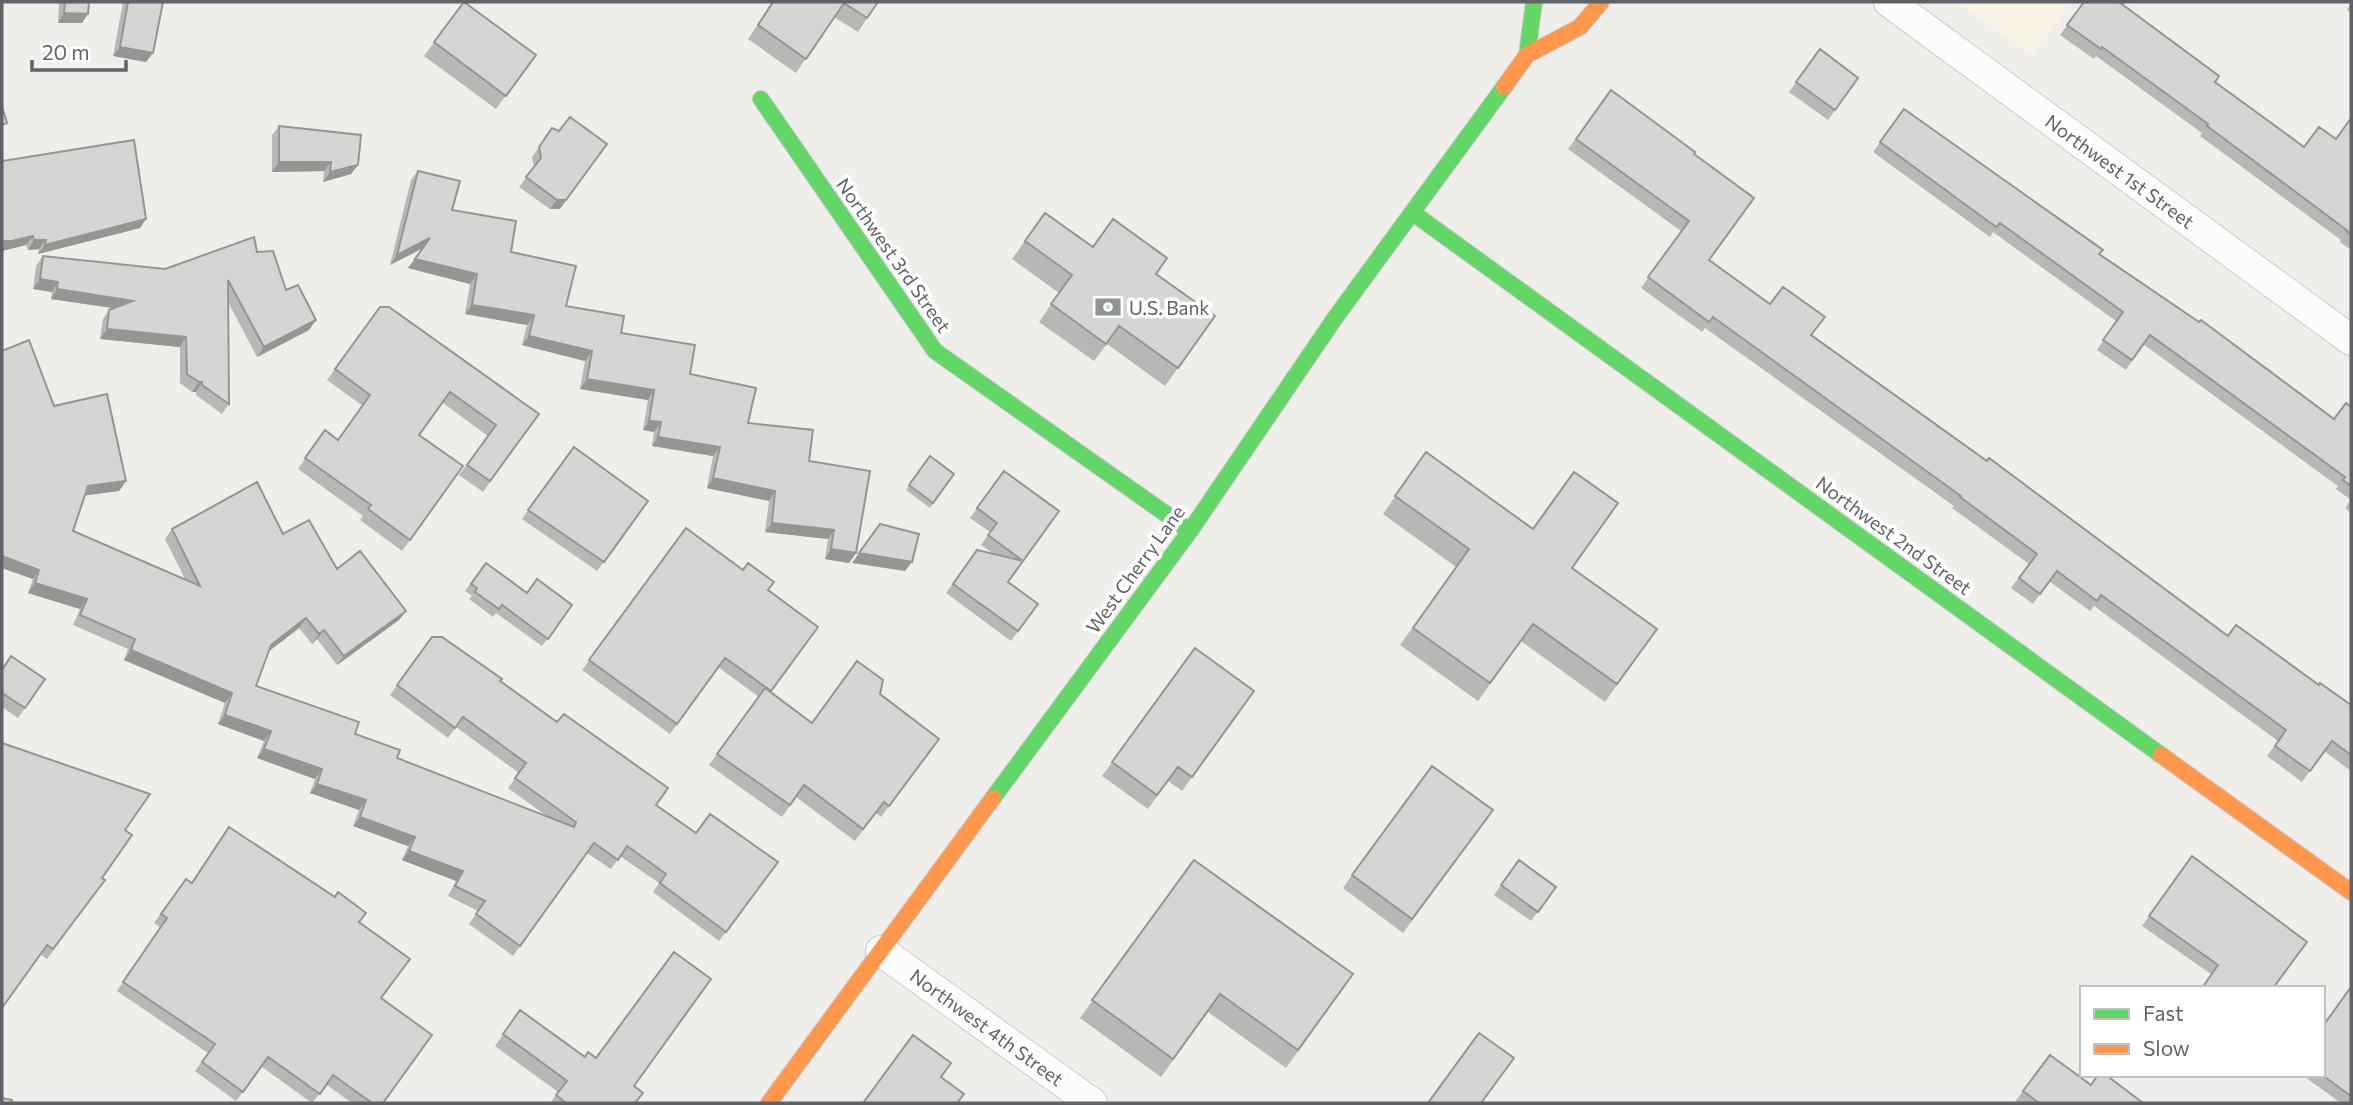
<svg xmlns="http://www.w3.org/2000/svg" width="2353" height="1105" font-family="Commissioner,sans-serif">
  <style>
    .commercial { fill: #f7f3e4 }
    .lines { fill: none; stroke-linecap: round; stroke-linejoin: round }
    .street-casing { stroke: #cbcccc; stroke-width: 32 }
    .fast-casing { stroke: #cacacb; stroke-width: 18 }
    .slow-casing { stroke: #cacacb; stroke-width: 18 }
    .street { stroke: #fdfcfc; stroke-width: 30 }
    .fast { stroke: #63d668; stroke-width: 16 }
    .slow { stroke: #ff974d; stroke-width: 16 }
    .wall { fill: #b8b7b5 }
    .shaded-wall { fill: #969594 }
    .building { fill: #d6d5d3; stroke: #969594; stroke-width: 2 }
    .labels { text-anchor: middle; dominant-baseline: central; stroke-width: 7; stroke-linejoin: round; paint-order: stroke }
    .street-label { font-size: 19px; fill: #5f6368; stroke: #fff }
    .poi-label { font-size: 19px; fill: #5f6368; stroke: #fff; text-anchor: start }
  </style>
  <rect width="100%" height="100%" fill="#efeeea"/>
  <path class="commercial" d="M1956,2H2072L2032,56Z"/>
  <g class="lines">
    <g class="street-casing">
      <path id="street" d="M1889,2L2351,340
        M881,951L1092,1103"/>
    </g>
    <g class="fast-casing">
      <path id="fast" d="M1527,55L1534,2
        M761,99L935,351L1190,531
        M1413,213L2161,755
        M993,798L1190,531L1335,318L1504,87"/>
    </g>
    <g class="slow-casing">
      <path id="slow" d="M1504,87L1527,55L1580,27L1601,2
        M2161,755L2351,892
        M769,1103L993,798"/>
    </g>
    <use href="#street" class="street"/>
    <use href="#fast" class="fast"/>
    <use href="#slow" class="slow"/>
  </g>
  <path class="wall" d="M59,2H89L82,23H58Z
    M123,2H163L146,62L113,56Z
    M464,2L536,55L496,109L424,56Z
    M773,2H878L858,32L834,17L796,73L748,39Z
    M2084,2L2215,82L2304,147L2336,139L2351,118V250L2340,242L2341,240L2200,136L2202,133L2096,56L2094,59L2060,35Z
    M2351,3V13L2347,10Z
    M1820,49L1858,78L1828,120L1789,92Z
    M1611,90L1694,154L1709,260L1812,335L2228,636L2319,685L2351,705V771L2324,751L2302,782L2267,756L2278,741L2094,606L2090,611L2049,581L2033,604L2011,588L2029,564L1952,508L1954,506L1705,328L1702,332L1641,288L1681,231L1568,149Z
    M1904,109L2099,254L2334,419L2351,407V513L2345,508L2351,500L2336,489L2338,486L2143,344L2126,370L2097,350L2116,321L1993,232L1990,237L1873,152Z
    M279,126L358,165L351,174L323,182L324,171L272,172V135Z
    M539,147L560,209H550L519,187L534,167L532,157Z
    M2,161L140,228L38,254L39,249L28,250L26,245L2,251Z
    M418,171L452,210L511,252L566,306L621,333L690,374L748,423L809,461L856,553L849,563L825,559L828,539L765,532L769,501L707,488L713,456L652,446L654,432L643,430L648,400L580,389L585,361L522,345L527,325L465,314L470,284L408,268L423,248L390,265L411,180Z
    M1045,213L1093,247L1157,274L1215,316L1165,386L1107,344L1094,361L1039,322L1059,293L1012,259Z
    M257,252L286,290L309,330L257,357L228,302L229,404L222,414L196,395V392H192L180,383V347L100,339L103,319L109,310L113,308L51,299L52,292L33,289L36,266L43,256L165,269Z
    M380,307L539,414L483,492L459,475L488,436L443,403L420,435L455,477L402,551L360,520L363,516L298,469L325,430L338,440L363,406L327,380Z
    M2,351L126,481L119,491L85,495L73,531L185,579L165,539L172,529L283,534L337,569L406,611L399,620L337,665L317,639L312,644L299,628L269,651L256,686L355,734L397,758L548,817L508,788L519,773L456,727L448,738L390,695L432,637L500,681L656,805L696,833L778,862L719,941L653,892L659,883L620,856L611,869L587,853L513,956L469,924L478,911L448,896L456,881L402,860L408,846L353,826L359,810L310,793L315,779L257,758L264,741L218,724L225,703L124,660L128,649L73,625L80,609L28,593L33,579L2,568Z
    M574,447L648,501L597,571L522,519Z
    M1426,452L1572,568L1657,629L1605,702L1521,641L1478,701L1400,645L1456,567L1383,514Z
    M930,456L954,474L930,508L906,490Z
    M1004,471L1059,511L1008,582L1038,604L1011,641L946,593L977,550L994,554L981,545L990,532L970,518Z
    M686,528L818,627L770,693L812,723L880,694L939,739L881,817L876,813L855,841L796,797L782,817L709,765L759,697L718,667L670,734L582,670Z
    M486,563L527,593L572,605L542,646L496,613L493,617L469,599L472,596L465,591Z
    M1195,648L1254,691L1182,791L1168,781L1148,809L1102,776Z
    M2,669L45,679L18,718L2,707Z
    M1483,824L1403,933L1343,888L1352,875Z
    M125,830L102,878L105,880L47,959L41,955Z
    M2192,856L2307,942L2211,974L2142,926Z
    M1194,860L1353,974L1286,1068L1208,1012L1161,1077L1080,1018Z
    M1519,860L1556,887L1531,921L1494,895Z
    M186,879L191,883L359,922L382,998L383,1103H352L327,1085L312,1103L262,1067L236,1101L195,1071L208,1053L117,991L160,927L154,923Z
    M2351,987V1103H2341L2302,1075H2323Z
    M520,1010L585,1057L634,1086L643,1093L635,1103H550L558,1092L495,1046Z
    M2091,1085L2143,1103H2014L2023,1091Z"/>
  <path class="shaded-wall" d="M64,13L88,14L82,23H58Z
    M120,47L153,53L146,62L113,56Z
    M607,144L560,209H550L557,200Z
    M279,162H331L324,171L272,172Z
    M358,165L351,174L323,182L330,172Z
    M146,219L140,228L38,254L45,245Z
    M33,236L26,245L2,251V241Z
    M430,238L423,248L390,265L397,255Z
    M34,240H46L39,249L28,250Z
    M415,259L477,274L470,284L408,268Z
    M40,279L58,282L52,292L33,289Z
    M57,289L133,301L126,310L51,299Z
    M472,305L534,315L527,325L465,314Z
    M316,320L309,330L257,357L264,347Z
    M107,329L186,337L180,347L100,339Z
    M529,336L592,351L585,361L522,345Z
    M587,379L654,390L648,400L580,389Z
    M199,382H202L196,392H192Z
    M649,421L661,422L654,432L643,430Z
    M658,437L720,447L713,456L652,446Z
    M713,478L775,491L769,501L707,488Z
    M126,481L119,491L81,496L88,486Z
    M772,523L834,530L828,539L765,532Z
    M831,549L856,553L849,563L825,559Z
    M859,553L912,562L905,571L852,563Z
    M2,556L39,570L33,579L2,568Z
    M35,583L87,599L80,609L28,593Z
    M406,611L399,620L337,665L344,656Z
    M306,618L299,628L264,655L271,645Z
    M324,630L317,639L312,644L319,634Z
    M131,650L232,693L225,703L124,660Z
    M225,715L271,731L264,741L218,724Z
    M264,749L322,769L315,779L257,758Z
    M317,784L366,800L359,810L310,793Z
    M360,817L415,837L408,846L353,826Z
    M409,851L463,871L456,881L402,860Z"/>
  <path class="building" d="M65,2H89L88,14L64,13Z
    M128,2H163L153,53L120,47Z
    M464,2L536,55L506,96L434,42Z
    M773,2H878L867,18L844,3L806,59L758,25Z
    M2084,2H2119L2219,76L2215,82L2304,147L2319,127L2336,139L2351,118V235L2347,232L2348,231L2207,126L2208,124L2102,47L2101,49L2067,25Z
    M1820,49L1858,78L1835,110L1796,82Z
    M1611,90L1695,152L1694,154L1754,198L1709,260L1770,304L1783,287L1825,317L1811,335L1987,461L1989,458L2228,636L2236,625L2319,685L2320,683L2351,705V755L2332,741L2310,771L2275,746L2286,730L2101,595L2097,601L2057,571L2040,594L2019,578L2037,554L1960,497L1961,496L1713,317L1709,322L1648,277L1689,221L1576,139Z
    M2,106L7,123L2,125Z
    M1904,109L2103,250L2099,254L2199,322L2201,320L2334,419L2346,403L2351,407V486L2343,480L2345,477L2150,335L2132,360L2103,340L2123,312L2000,223L1996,227L1880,142Z
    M570,117L607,144L566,200H557L526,177L541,158L539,147L552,128L559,131Z
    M279,126L361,135L358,165L330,172L331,162H279Z
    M134,140L146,219L45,245L46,240H34L33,236L12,241H2V161Z
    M418,171L460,181L452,210L516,221L511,252L576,266L566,306L624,316L621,333L695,345L690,374L756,388L748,423L813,430L809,461L870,471L856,553L831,549L834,530L772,523L775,491L713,478L720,447L658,437L661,422L649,421L654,390L587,379L592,351L529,336L534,315L472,305L477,274L415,259L430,238L397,255Z
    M1045,213L1093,247L1113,219L1167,258L1156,274L1215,316L1178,368L1119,326L1106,344L1051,304L1072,275L1025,241Z
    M254,237L257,252L273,251L286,290L298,285L316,320L264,347L228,280L229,404L202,385V382H199L187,374L186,337L107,329L109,310L133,301L57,289L58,282L40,279L43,256L165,269Z
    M380,307H389L539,414L490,481L467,465L496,425L450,392L419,435L463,466L410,540L368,509L371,505L305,458L325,430L338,440L370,395L335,369Z
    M29,340L54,406L107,394L126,481L88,486L73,531L200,586L172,529L257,482L283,534L309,520L337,569L360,551L406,611L344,656L324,630L319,634L306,618L271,645L256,686L359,722L355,734L400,750L397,758L574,827L576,822L515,778L526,763L463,717L455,728L397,685L432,637H442L502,679L500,681L557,722L564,714L668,788L656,805L696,833L710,814L778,862L726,932L660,883L666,874L627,846L618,860L594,843L520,946L476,914L485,901L455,886L463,871L409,851L415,837L360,817L366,800L317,784L322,769L264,749L271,731L225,715L232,693L131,650L135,639L80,615L87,599L35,583L39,570L2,556V351Z
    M574,447L648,501L604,562L528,510Z
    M1426,452L1533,529L1574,472L1618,503L1572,568L1657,629L1617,684L1533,624L1490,683L1413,628L1469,549L1395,496Z
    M930,456L954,474L933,503L909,485Z
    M1004,471L1059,511L1023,561L988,535L997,523L977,508Z
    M880,524L919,534L912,562L859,553Z
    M686,528L743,570L748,563L774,582L768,590L818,627L771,691L725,658L677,724L589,660Z
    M977,550L1023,561L1008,582L1038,604L1018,631L953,584Z
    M486,563L527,593L537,579L572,605L548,639L502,605L499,609L475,592L477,588L471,584Z
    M1195,648L1254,691L1192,777L1178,767L1157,795L1112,762Z
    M11,656L45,679L25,708L2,693V670Z
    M857,661L883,680L880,694L939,739L889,806L884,802L863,829L804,785L790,805L717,754L765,688L812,723Z
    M2,743L150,794L125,830L132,835L102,878L105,880L53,949L47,945L2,1008Z
    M1432,766L1493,810L1412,919L1352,875Z
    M229,827L335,897L338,892L366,913L359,922L410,959L381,998L432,1035L383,1103H372L333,1075L320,1094L268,1057L243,1092L202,1062L215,1044L123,982L167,918L161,914L186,879L192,883Z
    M2192,856L2307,942L2273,988H2202L2218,965L2149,916Z
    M1194,860L1353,974L1298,1050L1220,994L1173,1059L1092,1000Z
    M1519,860L1556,887L1538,912L1501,885Z
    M674,952L711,979L634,1086L643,1093L635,1103H566L556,1095L567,1081L503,1034L520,1010L585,1057L588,1052L596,1058Z
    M2351,987V1096L2322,1075H2323V1026Z
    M1479,1033L1514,1058L1481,1103H1428Z
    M913,1035L951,1063L941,1077L964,1094L957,1103H863Z
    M2050,1055L2091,1085L2098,1075H2106L2143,1103H2039L2023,1091Z
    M2,1098L12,1100L11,1103H2Z"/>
  <defs>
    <g id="bank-bare" transform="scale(2.1)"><path d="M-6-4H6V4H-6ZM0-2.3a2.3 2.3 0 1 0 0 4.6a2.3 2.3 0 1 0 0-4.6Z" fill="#919496" stroke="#fff" stroke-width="2.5" paint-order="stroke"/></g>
  </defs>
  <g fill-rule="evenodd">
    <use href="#bank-bare" x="1108" y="307"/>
  </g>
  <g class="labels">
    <g class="street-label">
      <text transform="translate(2120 171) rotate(36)">Northwest 1st Street</text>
      <text transform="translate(894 255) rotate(55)">Northwest 3rd Street</text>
      <text transform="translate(1894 535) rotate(36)">Northwest 2nd Street</text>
      <text transform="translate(1135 569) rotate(-54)">West Cherry Lane</text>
      <text transform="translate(987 1027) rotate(36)">Northwest 4th Street</text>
    </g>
    <g class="poi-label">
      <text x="1129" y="307">U.S. Bank</text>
    </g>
  </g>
  <rect width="2353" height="1105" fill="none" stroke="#5f6368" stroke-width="7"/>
  <rect x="2080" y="986" width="245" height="91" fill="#ffffff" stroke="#bfc1c3" stroke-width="2"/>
  <rect x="2094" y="1009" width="35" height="10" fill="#63d668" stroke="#bfc1c3" stroke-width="2"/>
  <text x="2143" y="1021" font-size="21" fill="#5f6368">Fast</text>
  <rect x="2094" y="1044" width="35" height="10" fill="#ff974d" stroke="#bfc1c3" stroke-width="2"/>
  <text x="2143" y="1056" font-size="21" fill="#5f6368">Slow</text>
  <path d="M32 60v10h94v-10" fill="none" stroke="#5f6368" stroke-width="3.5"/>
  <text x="42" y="60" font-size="21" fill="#5f6368" stroke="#ffffff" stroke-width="5" paint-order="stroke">20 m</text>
</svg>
